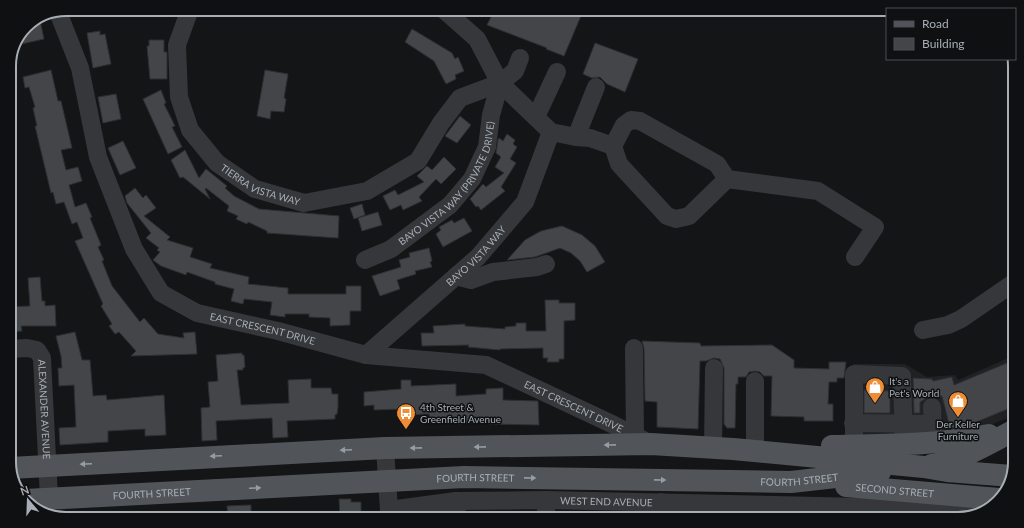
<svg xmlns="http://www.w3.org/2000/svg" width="1024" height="528" font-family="Lato,sans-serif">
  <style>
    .built { fill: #202123 }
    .building { fill: #434549; stroke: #2e2f32 }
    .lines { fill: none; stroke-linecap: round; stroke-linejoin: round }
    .minor { stroke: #35373b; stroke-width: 18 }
    .major { stroke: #51555a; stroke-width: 22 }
    .oneway { fill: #959ca4 }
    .labels { text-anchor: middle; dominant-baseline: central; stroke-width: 3; stroke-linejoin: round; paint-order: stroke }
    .street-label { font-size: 10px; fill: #a6aeb6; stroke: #0f1011 }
    .poi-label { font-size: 10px; fill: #a6aeb6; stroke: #0f1011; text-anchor: start }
    .rim { fill: none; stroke: #a6aeb6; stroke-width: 2 }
  </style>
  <rect width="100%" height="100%" fill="#141516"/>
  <path class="built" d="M1015,355V415L978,430L948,436L850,434L853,364H905L927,377L955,375L958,380Z
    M462,512L657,514V519H425L429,517Z"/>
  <path class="building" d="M495,9H512L525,15L527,9H541L560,16L563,9H577L583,11L564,56L546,49L547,48L487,25Z
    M40,20L44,39L17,45L26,25Z
    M412,29L452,53L455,59L458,57L464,71L455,75L456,79L446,84L434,61L405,42Z
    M100,31V35L105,34L111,64L93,68L87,33Z
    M149,40H164V52H167V79H150L147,46H149Z
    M595,43L638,59L625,92L607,84L600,77L592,78L583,74Z
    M51,70L58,101H61L72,148L61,150L66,170L78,167L82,181L69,185L75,207L86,203L92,217L90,218L101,245L98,247L104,260L102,261L112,286L140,322L144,318L158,334L184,338L183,333L195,332L197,354L131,356L136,351L119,332L115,334L109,326L112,324L101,306L103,304L75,241L83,238L77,222L72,224L64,202L56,204L53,192L51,193L35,126H37L33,108L35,107L29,87L25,88L23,77Z
    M265,70L288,74L284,98L286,99L284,112L271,111L270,119L257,116Z
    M161,90L166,103L164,104L175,126L172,127L182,147L168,154L143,99Z
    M116,94L121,119L103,123L98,97Z
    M460,116L471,125L457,143L445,136Z
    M507,134L515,140L513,144L517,147L510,159L516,163L501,187L505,191L481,210L478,206L476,207L470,199L483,184L486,187L504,173L495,167L501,157L496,153L498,140L499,138L503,141Z
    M123,141L136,168L120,175L108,148Z
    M185,150L199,178L206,169L227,186L225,188L234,196L259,209L339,216L338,238L267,233V231L248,222L247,224L236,219L238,216L227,211L229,206L206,188L205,189L210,199L183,177L180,178L171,160Z
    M444,157L456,169L441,184L436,179L419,197L422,201L403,210L401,205L390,210L383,196L395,190L398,195L424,182L417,176L427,166L432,170Z
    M135,188L143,198L146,195L156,208L144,216L170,237L167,240L193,248L190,257L212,264L210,268L249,277L248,284L288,288V294H346V286H361V311H350V325L330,326V318L309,317V314H285V317L270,315L272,302L244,299L243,304L231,301L234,289L215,284V282L187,272L186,275L161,266L153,260L160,252L157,250L159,248L146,238L151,233L127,203L125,196Z
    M362,204L365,215L354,219L350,208Z
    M378,212L382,225L362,231L358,218Z
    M464,218L472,231L443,247L436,234L441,230L439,227L452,220L454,223Z
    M562,226L582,235L595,246L605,262L587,272L580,261L571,253L560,248L535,257L507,260L525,240L541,231Z
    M429,248L432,261L430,262L432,267L415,271L416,274L397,280L400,289L380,296L372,276L401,267L399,260L410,257L409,253Z
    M40,277L42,301H45V306L55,305L56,326H21L22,331L10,332L9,307L30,306L28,278Z
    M545,300H559V303H575V320L564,321V359H559V362H547L548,358H543V348L500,349V350L468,347L469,345L422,346L421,333H434L433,326L465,324V326L505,329V327L516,326V323H526V331H546Z
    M75,332L82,360H90L93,396L106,395L107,400L164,395L166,435L145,436V429L108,431V442L60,445L59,428L76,427L74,385L59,386L58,368H62L61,356L56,336Z
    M642,341L700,343L701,346L772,345L794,360V368L829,369V362H846L844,378H837V382H829L828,404H833V421H804V417L771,416L772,376H764L760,372L755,371L749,372L746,377H738V384H736L735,428H727L724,424V368L720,359L714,358L706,361H700L698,429L657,427V402L645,401L644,348Z
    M242,353V355H244L245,367L243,368V370H237L241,405L289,403L288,380L311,379V388H331L332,394H338V407L337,414L335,415V419L287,421L288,437L273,438L272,418L216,421L217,440L202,441L201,408L210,407L208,382L218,381L216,355Z
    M1007,363L1015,382V406L969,425L950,428L942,396L927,398L920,402V413H914L913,378L932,379L933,381L952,377L954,385Z
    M401,380H411V386L456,384V396L486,394V389L503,388V400L538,401L539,425L489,424V418L470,419V423L459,424V422L430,423L429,414L402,415V409L374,410V405L364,406V392L401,389Z
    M864,390L890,391V413H864Z
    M339,499H351V502H361V517H356V519H340Z
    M251,505V519H228L227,506Z"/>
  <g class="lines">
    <g class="minor">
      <path id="s1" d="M190,9L177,45L179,97L190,130L217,163L255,189L304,203L367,191L418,161L441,123L460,98L500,83L515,71L520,58"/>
      <path d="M443,9L477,39L500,83L551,132L576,137L590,138L613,146"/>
      <path id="s2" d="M58,12L80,68L98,157L134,249L161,293L197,313L278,331L366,355L486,365L614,425L651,444"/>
      <path d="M536,117L557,72"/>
      <path d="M631,120L640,121L717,164L727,179L689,216L676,219L667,216L619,164L613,146L624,125Z"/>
      <path d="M576,137L596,87"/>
      <path d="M727,179L818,191L875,227L855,257"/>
      <path id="s3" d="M365,260L391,249L450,205L472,179L487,147L491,115L500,83"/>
      <path d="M456,276L471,280L493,272L537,267L546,264"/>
      <path d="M923,330L948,325L961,319L1015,282"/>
      <path d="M634,348L635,436"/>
      <path id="s4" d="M9,349L27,348L37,350L42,358L49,498"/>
      <path id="s5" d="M366,355L478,257L525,202L551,132"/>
      <path d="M755,381V447"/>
      <path d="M932,407L933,435"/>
      <path d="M853,423L933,424"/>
      <path d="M854,446V374L902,376L904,445"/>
      <path d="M385,448L389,510L388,519"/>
      <path d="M713,449L714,368"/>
      <path d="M546,500V519"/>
      <path d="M456,501L457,519"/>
      <path d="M661,502V519"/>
      <path id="s6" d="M389,510L456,501L546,500L952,509L984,500"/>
    </g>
    <g class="major">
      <path d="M832,446C884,445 937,445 989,435"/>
      <path d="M932,465C961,461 989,443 1015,430"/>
      <path d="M10,468L385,448L651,444L733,449L924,467L947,471L1012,476"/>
      <path id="s7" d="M846,486L999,499"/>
      <path id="s8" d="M25,500L464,477L791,482L880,472"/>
    </g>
  </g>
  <defs><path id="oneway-solid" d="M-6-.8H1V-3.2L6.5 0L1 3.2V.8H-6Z"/></defs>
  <g class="oneway">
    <use href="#oneway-solid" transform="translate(610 445) rotate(179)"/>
    <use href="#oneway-solid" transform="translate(480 447) rotate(179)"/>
    <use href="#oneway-solid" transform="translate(416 448) rotate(179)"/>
    <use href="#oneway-solid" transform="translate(346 450) rotate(177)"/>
    <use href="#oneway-solid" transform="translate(216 456) rotate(177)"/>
    <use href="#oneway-solid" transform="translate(86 464) rotate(177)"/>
    <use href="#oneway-solid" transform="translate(530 478) rotate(1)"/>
    <use href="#oneway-solid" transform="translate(660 480) rotate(1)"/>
    <use href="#oneway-solid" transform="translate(255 488) rotate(-3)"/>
  </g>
  <defs>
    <g id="shop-pin" transform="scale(1)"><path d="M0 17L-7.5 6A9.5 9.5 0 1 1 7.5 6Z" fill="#ef8d34" stroke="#0f1011"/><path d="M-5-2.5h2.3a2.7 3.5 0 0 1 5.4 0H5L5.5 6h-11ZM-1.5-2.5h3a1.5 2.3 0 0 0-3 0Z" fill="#fff"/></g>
    <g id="bus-pin" transform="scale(1)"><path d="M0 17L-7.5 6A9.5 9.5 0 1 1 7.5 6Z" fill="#ef8d34" stroke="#0f1011"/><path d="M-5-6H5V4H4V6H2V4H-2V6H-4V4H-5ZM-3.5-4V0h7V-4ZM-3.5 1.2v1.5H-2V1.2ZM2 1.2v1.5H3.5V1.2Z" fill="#fff"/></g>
  </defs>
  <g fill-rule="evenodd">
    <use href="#shop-pin" x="875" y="387"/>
    <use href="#shop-pin" x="958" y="401"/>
    <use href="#bus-pin" x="406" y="413"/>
  </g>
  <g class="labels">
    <g class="street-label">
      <text stroke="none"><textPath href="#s3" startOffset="118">BAYO VISTA WAY (PRIVATE DRIVE)</textPath></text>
      <text stroke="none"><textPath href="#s1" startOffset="217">TIERRA VISTA WAY</textPath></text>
      <text stroke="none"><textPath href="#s5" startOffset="148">BAYO VISTA WAY</textPath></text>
      <text stroke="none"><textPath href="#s2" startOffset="410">EAST CRESCENT DRIVE</textPath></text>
      <text stroke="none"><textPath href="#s2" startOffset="734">EAST CRESCENT DRIVE</textPath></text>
      <text stroke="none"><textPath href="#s4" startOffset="89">ALEXANDER AVENUE</textPath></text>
      <text stroke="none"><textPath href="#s8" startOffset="451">FOURTH STREET</textPath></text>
      <text stroke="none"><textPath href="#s8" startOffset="775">FOURTH STREET</textPath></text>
      <text stroke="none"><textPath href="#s7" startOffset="49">SECOND STREET</textPath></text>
      <text stroke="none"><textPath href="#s8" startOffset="127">FOURTH STREET</textPath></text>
      <text stroke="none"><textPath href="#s6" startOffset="218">WEST END AVENUE</textPath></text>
    </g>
    <g class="poi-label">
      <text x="889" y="381">It's a<tspan x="889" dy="12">Pet's World</tspan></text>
      <text x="420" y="407">4th Street &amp;<tspan x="420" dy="12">Greenfield Avenue</tspan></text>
      <text x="958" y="424" text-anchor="middle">Der Keller<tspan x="958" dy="12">Furniture</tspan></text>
    </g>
  </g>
  <path d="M0 0H1024V528H0ZM66 16H958A50 50 0 0 1 1008 66V462A50 50 0 0 1 958 512H66A50 50 0 0 1 16 462V66A50 50 0 0 1 66 16Z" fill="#0f1011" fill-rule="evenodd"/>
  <path class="rim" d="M66 16H958A50 50 0 0 1 1008 66V462A50 50 0 0 1 958 512H66A50 50 0 0 1 16 462V66A50 50 0 0 1 66 16Z"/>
  <rect x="886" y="8" width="130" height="52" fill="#0f1011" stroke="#4b4f53"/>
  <rect x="894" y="21" width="20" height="6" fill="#51555a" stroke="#4b4f53"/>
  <text x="922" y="28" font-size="12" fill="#a6aeb6">Road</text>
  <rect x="894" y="38" width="20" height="12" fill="#434549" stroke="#4b4f53"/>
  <text x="922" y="48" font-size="12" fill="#a6aeb6">Building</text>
  <g transform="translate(28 500) rotate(341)" stroke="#0f1011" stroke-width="3" paint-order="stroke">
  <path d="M0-3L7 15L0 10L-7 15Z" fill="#a6aeb6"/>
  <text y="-6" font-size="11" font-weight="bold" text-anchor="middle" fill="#a6aeb6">N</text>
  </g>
</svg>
